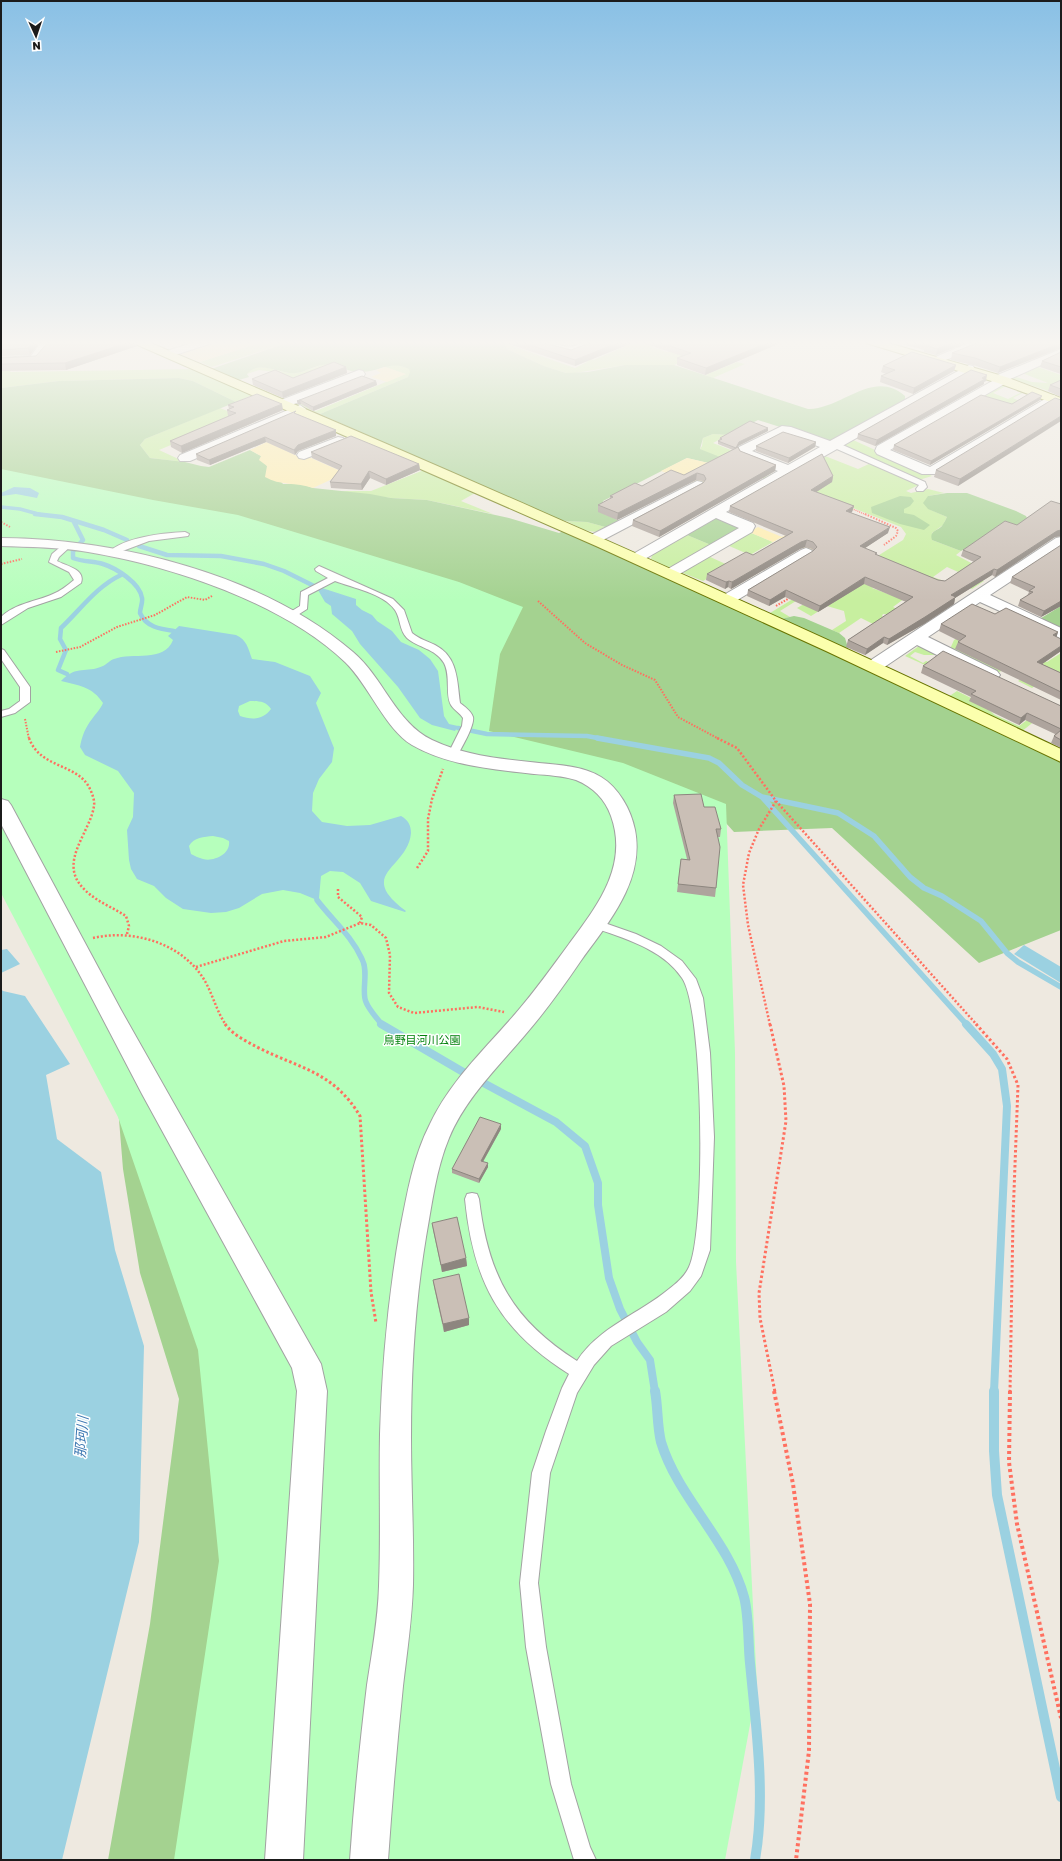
<svg xmlns="http://www.w3.org/2000/svg" width="1062" height="1861" font-family="'Golos Text','Noto Sans JP',sans-serif">
  <style>
    .grass { fill: #c7ef9f; fill-rule: evenodd }
    .forest { fill: #a4d290 }
    .sand { fill: #ffeead }
    .park { fill: #b6ffbc }
    .water { fill: #9bd1e1; fill-rule: evenodd }
    .lines { fill: none; stroke-linecap: round; stroke-linejoin: round }
    .stream-far4 { stroke: #9bd1e1; stroke-width: 3.5 }
    .stream-far3 { stroke: #9bd1e1; stroke-width: 4.5 }
    .stream-far2 { stroke: #9bd1e1; stroke-width: 5.5 }
    .stream-far1 { stroke: #9bd1e1; stroke-width: 8 }
    .stream { stroke: #9bd1e1; stroke-width: 10 }
    .lane-casing { stroke: #a2a2a2; stroke-width: 2 }
    .street-casing { stroke: #a2a2a2; stroke-width: 2 }
    .secondary-casing { stroke: #697500; stroke-width: 2 }
    .path-far4 { stroke: #ff7060; stroke-width: 1.5; stroke-dasharray: 1 1; stroke-linecap: butt }
    .path-far3 { stroke: #ff7060; stroke-width: 2; stroke-dasharray: 1.5 1.5; stroke-linecap: butt }
    .path-far2 { stroke: #ff7060; stroke-width: 2.5; stroke-dasharray: 2 2; stroke-linecap: butt }
    .path-far1 { stroke: #ff7060; stroke-width: 3; stroke-dasharray: 2.5 2.5; stroke-linecap: butt }
    .path { stroke: #ff7060; stroke-width: 4; stroke-dasharray: 3 3; stroke-linecap: butt }
    .lane { fill: #fff; fill-rule: evenodd }
    .street { fill: #fff; fill-rule: evenodd }
    .secondary { fill: #fbffad; fill-rule: evenodd }
    .wall { fill: #aea49d }
    .shaded-wall { fill: #8d867f }
    .building { fill: #cabfb6; stroke: #8d867f }
    .labels { text-anchor: middle; dominant-baseline: central; stroke-width: 3; stroke-linejoin: round; paint-order: stroke }
    .park-label { font-size: 11px; fill: #01820b; stroke: #fff }
    .near-water-label { font-size: 14px; font-style: italic; fill: #3f7ab3; stroke: #fff }
  </style>
  <rect width="100%" height="100%" fill="#eee9e0"/>
  <path class="grass" d="M265,341H292L212,367L200,362Z
    M656,341L652,347L667,352L685,344L710,349L674,365H625L575,373H566L544,366L507,349L504,343L575,368L587,362L569,355H579L594,360L635,342L645,345Z
    M29,362L26,366H13L10,372L197,369L253,395L236,402L193,381L179,378L59,381L1,388V372L5,366L1,363Z
    M737,362L745,364L713,378L705,375Z
    M324,364L336,367L321,374L336,379L331,381L314,376L298,382H290L279,377L273,379L276,381L268,384L260,381L275,375L274,372L259,370L247,374C259,358 281,376 297,373C306,371 315,367 324,364Z
    M393,364L409,368L411,372L408,377L320,414L296,404L297,401L316,411L405,374L385,367Z
    M1035,366L1061,375V385L1055,393L1009,378L1013,376L1032,382L1048,383L1022,373Z
    M1001,383L1026,391L1013,398L1021,402L1012,407L981,395ZM1006,386L1022,392L1008,399L993,393Z
    M220,408L240,416L159,450L185,462L150,458L140,445L145,439Z
    M713,434L728,435L713,443L746,456L742,468L765,477L782,469L767,480L726,464L700,449L702,446L703,438Z
    M851,439L932,476L919,480L842,446Z
    M825,456L858,469L871,463L919,485L906,491L911,493L928,489L944,493L928,496L931,510L947,517L943,525L932,533V540L961,551L956,555L975,565L963,572L984,581L972,589L961,584L905,598L893,607L911,616L883,614L882,616L887,621L877,626L861,618L839,633L832,630L846,621L844,611L827,606L811,616L797,608L811,600L804,596L780,611L790,617L781,619L770,613L847,566L878,583L872,588L891,595L876,557L903,540L906,534L901,527L780,479ZM947,567L976,580L952,584L933,577Z
    M429,468L475,492V493L461,501L493,514L427,500L391,498L339,491H371Z
    M566,521L587,522L609,528C592,537 582,528 566,521Z
    M749,532L773,542L750,555L727,545Z
    M687,535L711,545L676,566L668,567L651,559L652,555Z
    M708,556L730,566L703,581L683,573L684,570Z
    M971,630L1003,642L1047,662L1061,653V678L1044,679L1032,688L1018,681L1044,664L1027,655L998,673L950,649L954,640Z
    M919,646L937,655H924L915,652L910,656L923,663L926,661L929,662L925,665L905,656Z
    M957,691L981,703L995,715L1019,726L1038,712L1051,708L1021,732L948,697Z"/>
  <path class="forest" d="M292,341H497L504,343L507,349L544,366L566,373L588,372L625,365H674L808,409C841,410 873,368 905,396V401L832,441H824L758,420L728,435L713,434L703,438L700,449L730,461L717,465L687,458L603,501L602,512L619,521L609,528L587,522L566,521L556,519L320,414L408,377L410,372L409,369C391,360 381,371 362,372C348,373 336,363 323,365C314,366 305,372 296,373C281,375 259,359 247,374L249,377L239,380L211,369Z
    M179,378L193,381L236,402L145,439L140,445L150,458L185,462L201,466L209,467L250,450L261,456L267,466L283,484H302L313,488L370,494L391,498L427,500L509,518L559,533L566,530L781,619L794,616L804,618L839,633L845,638L849,651L1061,759V930L979,963L832,828L734,832L707,802L490,737L1,486V388L59,381Z
    M947,493H967L1016,511L1026,516L1029,522L1018,530L1001,527L961,551L932,540C929,531 937,531 942,526C944,523 946,519 947,517L928,509L923,503L928,496Z
    M900,496L911,497L914,501L910,506L904,509V513L914,515L930,525L924,530L900,524L872,513L871,507Z
    M714,518H720L740,528L711,545L687,535Z
    M1061,606V631L1038,620Z
    M151,930L272,1860H108L150,1624L179,1399L140,1273L123,1169L114,1058Z"/>
  <path class="sand" d="M213,341H265L200,362L181,354L182,351Z
    M385,367L406,374L387,382L371,377L381,373L376,370Z
    M267,442L297,456L302,454L345,473L313,488C296,482 280,486 265,477L267,466L259,460L261,456L250,450Z
    M687,458L717,465L703,485L693,483L661,471Z
    M758,527L782,537L800,527L830,539L810,551L780,538L773,542L749,532Z"/>
  <path class="park" d="M1,469L153,500L238,515L459,582L523,607L500,654L489,731L623,763L726,804L735,1052L736,1262L757,1687L725,1860H174L219,1561L198,1350L118,1117L1,893Z"/>
  <path class="water" d="M14,487L30,488L39,493L37,498L16,494L2,496L1,493Z
    M322,588L356,599V605L362,610L372,615L377,621L392,631L401,642L419,650L430,659L438,671L444,716L449,724L458,726L455,731L432,725L420,718L398,687L360,644L352,631L332,614L331,606L325,602L318,590Z
    M179,626L236,635C247,640 248,648 252,659L275,662L310,676L321,693L316,703L334,748L332,762L319,779L313,793L312,811L322,822L347,826L370,825L401,816C408,820 411,825 411,833C408,869 355,873 406,911L405,912L371,901L360,883L343,872L330,871L321,876L319,898L317,900L300,893L283,890L262,894L239,908L226,912L211,913L183,909L166,898L154,886L137,879L131,869L129,860L127,830L133,817L134,793L118,771L85,755L80,747C82,736 85,728 92,719C96,713 100,710 103,703C93,687 78,685 61,681C78,664 85,674 103,666C107,664 110,660 114,659C132,652 164,663 173,640L168,636ZM250,701C258,701 266,701 271,709C263,720 252,720 240,716L238,711L239,706ZM213,836L223,838L229,841C231,854 214,862 203,859C199,858 195,856 191,854L189,846C194,837 204,837 213,836Z
    M1024,945L1061,967V983L1014,954Z
    M7,949L20,964L1,973V950Z
    M1,989L3,991L25,996L70,1064L46,1075L57,1139L101,1172L115,1250L144,1346L139,1542L62,1860H1Z"/>
  <g class="lines">
    <path class="stream-far4" d="M1,507L20,509L42,515"/>
    <path class="stream-far3" d="M35,514L62,517L104,530L127,540
      M74,522L83,540L73,551V558C83,562 93,561 103,564C116,568 140,583 142,598C143,603 140,608 140,613C146,627 160,629 174,631
      M139,546L167,555L221,556L264,564L284,571L320,589
      M67,674L58,670L66,650L60,639L61,628C80,610 97,586 121,575
      M458,728L487,734L587,736L603,739"/>
    <path class="stream-far2" d="M597,738L709,758L719,763L742,785L762,797L838,813L874,836L910,877L924,888L942,896L981,921L1007,953L1018,962L1061,987
      M762,797L967,1025
      M317,900C333,921 351,935 362,959C369,972 361,992 366,1002C369,1010 377,1018 382,1025"/>
    <path class="stream-far1" d="M381,1024L470,1076
      M966,1024L993,1054L1002,1069L1007,1106L994,1392
      M478,1080L556,1122L585,1146L598,1183V1205L609,1278L620,1309L637,1342L650,1360L655,1392"/>
    <path class="stream" d="M655,1391C658,1407 657,1426 661,1442C678,1498 729,1541 744,1597C749,1615 748,1644 750,1663C756,1726 766,1797 755,1860
      M994,1391V1451L997,1495L1061,1797"/>
    <g class="lane-casing">
      <path id="lane" d="M830,442H836L925,482L927,487L923,491H917L916,489L919,485L830,446Z
        M185,532L189,534L188,536L149,541L112,555L108,553C123,537 164,533 185,532Z
        M65,543L72,545L59,557L57,561C66,566 86,569 81,583L61,597L28,608L1,625V617C16,603 35,602 53,594C60,591 67,586 74,580L69,572L49,562L52,554Z
        M319,566L393,599L404,610L412,633C419,639 427,641 435,645C458,657 457,680 460,703C465,707 471,711 473,717C475,725 461,749 457,756L453,757L448,754L462,726L463,718C460,713 454,710 451,705C445,695 451,676 444,663C435,648 418,648 407,638C399,630 401,619 395,610C383,593 353,588 335,581L308,595L307,609L293,618H287V614L300,606L301,592L328,578L316,571L315,569Z
        M1,649L4,650L30,687V702L15,713L1,717V711L9,709L20,701V687L1,659Z
        M596,920L636,934L661,946L682,961L696,979L703,998L710,1053L714,1137L710,1250L701,1276L690,1291L666,1312L611,1346L594,1365L577,1393L550,1473L538,1583L546,1647L571,1784L590,1847L596,1860H574L551,1784L526,1647L520,1583L532,1473L546,1431L562,1388L569,1374C499,1330 473,1281 465,1199L467,1194L472,1193L477,1194L479,1199C488,1275 512,1320 577,1361C599,1327 639,1314 669,1289C677,1283 685,1276 689,1267C706,1232 704,1009 682,978C663,949 623,938 592,927L590,924L592,921Z"/>
    </g>
    <g class="street-casing">
      <path id="street" d="M32,341H47L52,344L38,361L1,364V358L31,356L39,345L33,343Z
        M198,341H214L212,343L172,356H164L162,354L164,352Z
        M527,341C546,338 563,351 578,345L574,341H587L594,345L592,347L571,355L529,343Z
        M973,341H988L986,343L941,362L937,363L931,360L933,358Z
        M1061,349V356L1008,380L1006,383L890,450L930,467L1050,396L1054,395L1060,399L938,474H922L877,454L875,451L877,446L994,380L995,376Z
        M969,365L973,366L975,369L973,372L726,512L753,523L755,526L752,532L676,576H666L663,573L666,570L739,528L716,518L643,560H633L630,557L633,554L778,471L740,456L737,450L739,447L782,426L791,427L830,441ZM785,434L820,447L788,465L752,451Z
        M359,370L363,371L365,374L363,377L289,406L285,407L279,403L281,400Z
        M300,405L306,409L304,412L190,461H180L178,458L180,455Z
        M338,437L343,438L345,441L343,444L304,459L299,458L297,455L299,452Z
        M697,481L702,482L704,485L702,488L601,541H591L589,538L591,535Z
        M1061,537V548L990,595L1061,628V639L980,602L928,637L997,671L1000,675L997,679L991,680L985,679L917,645L880,670L874,671L868,670L865,666L868,662L1056,538Z
        M1,538C119,539 262,574 353,652C383,677 396,723 432,740C465,756 503,759 539,763C560,765 583,766 601,777C619,788 631,810 635,830C645,881 608,923 580,962C563,987 545,1012 525,1035C498,1067 465,1099 449,1138C436,1169 432,1204 426,1237C415,1303 411,1370 411,1438C411,1487 414,1536 413,1585C412,1619 407,1652 403,1686C397,1744 392,1802 388,1860H350C354,1802 360,1743 367,1685C372,1652 378,1620 379,1586C381,1536 379,1485 380,1434C382,1366 388,1298 400,1230C407,1194 413,1157 430,1124C450,1081 486,1048 516,1013C535,991 552,967 569,944C597,906 629,866 611,816C605,799 593,787 576,780C563,776 548,775 534,774C494,769 448,766 412,745C385,729 369,685 345,662C283,603 172,566 88,552C59,547 30,547 1,546Z
        M806,548L811,550L814,553L811,556L734,602L728,604L722,602L720,599L722,596L801,550Z
        M1,799L8,801L11,805L121,1010L321,1364L327,1391L303,1860H265L297,1391L292,1368L142,1094L1,824Z"/>
    </g>
    <g class="secondary-casing">
      <path id="secondary" d="M131,341H146C453,471 759,605 1061,749V762L826,651L596,546L133,343Z
        M865,341H881L1006,377L1061,398V406L998,383L866,343Z"/>
    </g>
    <path class="path-far4" d="M850,508L867,515"/>
    <path class="path-far3" d="M865,514L896,528L898,531L896,536L884,545
      M1,522L10,527
      M1,564L22,559
      M538,601L585,643L622,665L655,680L678,717L719,739
      M776,606L791,597
      M56,652L80,647L117,627L155,615L187,597L205,600L212,596
      M25,719L29,739"/>
    <path class="path-far2" d="M29,738C40,769 78,763 90,789C92,793 95,801 94,806C90,833 58,862 83,888C95,901 112,907 126,916L129,926L127,934
      M717,738L737,748L776,801L977,1025
      M417,868L428,851V819L432,799L443,769
      M338,889V897L362,917L360,923
      M93,938C131,929 178,942 201,975C212,990 215,1009 226,1025
      M196,967L284,941L326,937L360,923L371,925L386,938L390,955L389,993L398,1007L414,1013L478,1007L504,1012
      M770,1025L748,925L743,885L749,853L759,829L776,801"/>
    <path class="path-far1" d="M225,1024C233,1035 246,1041 257,1047C300,1069 333,1071 360,1116L371,1292L376,1323
      M770,1024L784,1086L786,1121L759,1293L760,1318L775,1392
      M976,1024L1007,1059L1018,1085L1013,1218L1010,1392"/>
    <path class="path" d="M774,1391L793,1484L810,1604L809,1751L796,1860
      M1010,1391L1009,1462L1017,1524L1061,1718"/>
    <use href="#lane" class="lane"/>
    <use href="#street" class="street"/>
    <use href="#secondary" class="secondary"/>
  </g>
  <path class="wall" d="M1,341H35L37,346L30,355L1,356Z
    M133,341H136L137,346L66,370L1,371V364L36,356Z
    M500,341H537L571,350L592,342L589,341H785L705,375L677,365V358L682,356L637,341L575,366Z
    M546,341H575V344Z
    M891,341H970L936,355L924,352V350Z
    M1061,341L998,373L973,365L951,360L952,353Z
    M1061,352V374L1040,367L1042,361Z
    M956,365L954,371L913,394L880,382L881,376L886,374L881,372L883,366Z
    M346,367L347,373L283,398L253,385L252,379L293,378Z
    M1061,380V397L1048,391L1050,385Z
    M376,381L377,385L313,411L301,404H298L297,401Z
    M986,381L984,382V384L875,446L857,439L858,434Z
    M1040,400L930,465L893,450L894,445L1012,404Z
    M1061,400L958,486L934,477L936,470Z
    M228,405L283,410L182,453L171,447L170,441L230,416H228L227,410L229,409Z
    M297,414L336,436L298,451L295,455L266,442L210,465L197,460L196,454Z
    M768,431L738,446V447L740,451L776,465L775,471L659,537L632,526L633,520L704,482L703,481L696,480L617,520L598,512V505L610,499V496L642,486L684,475L733,450L718,444V441L719,440L720,438Z
    M816,442L815,447L788,463L756,451V446Z
    M311,452L419,464L420,470L386,485L370,478L362,490L331,488L330,482L339,470L312,458Z
    M833,476L832,482L816,492L854,506L852,512L851,513L888,533L865,548L877,555L938,580L945,581L974,562L961,556L963,550L1061,504V536L1055,537L995,577L992,575L955,598L954,604L924,624L887,645L883,643L865,655L846,647L848,640L906,602L864,584L818,612L785,597L769,606L747,596L748,590L813,551L812,549L805,547L800,549L731,589L728,587L725,589L706,580L707,574L753,555L786,536L729,512L730,506Z
    M1061,545V606L1041,617L1018,606L1020,600L1027,596L1029,592L1010,583L1012,577Z
    M995,614L1058,632L1056,637L1061,651L1042,664L1061,673V700L955,649L958,642L959,641L939,631L941,624Z
    M923,666L1061,706V748L1051,743L1054,736L1055,734L1025,720L1019,725L969,701L971,697L921,673Z
    M674,795L704,807L721,829L720,837H718L716,888L715,897L677,892L681,859H687L673,803Z
    M501,1129L483,1162L488,1167L479,1183L452,1173V1169Z
    M432,1223L466,1258L467,1266L442,1272L433,1230Z
    M433,1280L469,1325L444,1332L434,1287Z"/>
  <path class="shaded-wall" d="M34,341H35L37,346L30,355L28,348Z
    M133,341H136L137,346L66,370L65,363Z
    M622,341H637L575,366V360Z
    M772,341H785L705,375L706,368Z
    M957,341H970L936,355L937,349Z
    M1061,343V348L998,373L1000,367Z
    M956,365L954,371L913,394L914,388Z
    M346,367L347,373L283,398L282,392Z
    M987,375L986,381L984,382V384L875,446L877,440Z
    M376,381L377,385L313,411V407Z
    M1042,396L1040,400L930,465L931,461Z
    M300,400L301,404H298L297,401Z
    M282,404L283,410L182,453L181,446Z
    M1061,416V421L958,486L960,479Z
    M768,428V431L738,446L736,451V448L739,442Z
    M336,430V436L298,451L295,455L294,450L298,445Z
    M265,437L266,442L210,465L209,460Z
    M816,442L815,447L788,463L789,458Z
    M419,464L420,470L386,485V479Z
    M776,465L775,471L659,537L660,531Z
    M369,471L370,478L362,490L361,484Z
    M697,473L696,480L617,520L618,513Z
    M833,476L832,482L810,496L811,490Z
    M854,506L852,512L844,517L846,511Z
    M890,527L888,533L859,552L860,546Z
    M1061,530V536L1055,537L995,577L997,570L1057,531Z
    M807,540L805,547L800,549L731,589L732,582L801,542Z
    M994,569L992,575L955,598L954,604L924,624L887,645L889,639L951,595Z
    M865,577L864,584L818,612L820,606Z
    M729,581L728,587L725,589L726,582Z
    M786,590L785,597L769,606L770,600Z
    M1061,601V606L1041,617L1044,611Z
    M1058,632L1056,639L1053,635Z
    M884,637L883,643L865,655L867,649Z
    M1061,646V651L1035,669L1037,662Z
    M1027,713L1025,720L1019,725L1021,718Z
    M501,1124V1129L481,1165V1161Z
    M488,1163V1167L479,1183V1179Z
    M466,1258L467,1266L442,1272L441,1265Z
    M469,1318V1325L444,1332L443,1324Z"/>
  <path class="building" d="M1,341H34L28,348L1,350Z
    M49,341H133L65,363L1,364V358L36,356Z
    M518,341H537L571,350L593,342L594,341H622L575,360Z
    M655,341H772L706,368L677,358L691,353Z
    M914,341H957L937,349L925,345L927,344Z
    M982,341H1061V343L1000,367L975,358L952,353Z
    M912,352L956,365L914,388L881,376L895,370L883,366Z
    M1061,352V367L1042,361Z
    M334,362L346,367L282,392L252,379L275,370L293,378Z
    M971,370L987,375L982,378L985,379L877,440L858,434Z
    M362,376L376,381L313,407L300,400L297,401Z
    M1061,380V389L1050,385Z
    M1032,392L1042,396L931,461L894,445L981,395L1012,404Z
    M257,394L282,404L181,446L170,441L236,413L227,410L234,407L228,405Z
    M1055,398L1061,400V416L960,479L936,470Z
    M296,411L294,413L336,430L298,445L294,450L265,437L209,460L196,454Z
    M750,421L768,428L739,442L736,448L718,441L722,439L720,438Z
    M783,432L816,442L789,458L756,446Z
    M351,436L419,464L386,479L369,471L361,484L330,482L342,466L311,452Z
    M738,447L740,451L776,465L660,531L633,520L703,483L706,479L704,475L697,473L618,513L598,505L613,497L610,496L635,483L642,486L671,470L684,475Z
    M822,454L833,476L811,490L854,506L846,511L890,527L860,546L877,553L875,554L938,580L945,581L981,557L963,550L1005,521L1017,525L1051,501L1061,504V530L1057,531L997,570L994,569L951,595L956,597L925,617L889,639L884,637L867,649L848,640L913,597L865,577L820,606L786,590L770,600L748,590L813,551L817,547L813,542L807,540L801,542L732,582L729,581L726,582L707,574L746,552L753,555L793,532L730,506Z
    M1061,545V601L1044,611L1020,600L1033,592L1029,591L1035,587L1012,577Z
    M972,604L995,614L1006,608L1058,632L1053,635L1061,639V646L1037,662L1061,673V692L958,642L966,636L941,624Z
    M943,651L1061,706V729L1027,713L1021,718L971,694L976,691L923,666Z
    M1061,730V740L1054,736Z
    M701,794L704,807H715L721,829H716L720,847L716,888L678,884L681,859L690,860L674,795Z
    M480,1117L501,1124L481,1161L488,1163L479,1179L452,1169Z
    M457,1217L466,1258L441,1265L432,1223Z
    M459,1274L469,1318L443,1324L433,1280Z"/>
  <linearGradient id="sky" x2="0" y2="1"><stop stop-color="#89c0e5"/><stop offset="0.57" stop-color="#f7f5f1"/><stop offset="1" stop-color="#f7f5f1" stop-opacity="0"/></linearGradient>
  <rect width="1062" height="601" fill="url(#sky)"/>
  <g class="labels">
    <g class="park-label">
      <text x="422" y="1039">鳥野目河川公園</text>
    </g>
    <g class="near-water-label">
      <text transform="translate(81 1437) rotate(-86)">那珂川</text>
    </g>
  </g>
  <rect width="1062" height="1861" fill="none" stroke="#1b1b1b" stroke-width="4"/>
  <g transform="translate(36 36) rotate(177)" stroke="#ffffff" stroke-width="3" paint-order="stroke">
  <path d="M0-3L7 15L0 10L-7 15Z" fill="#1b1b1b"/>
  <text y="-6" font-size="11" font-weight="bold" text-anchor="middle" fill="#1b1b1b">N</text>
  </g>
</svg>
